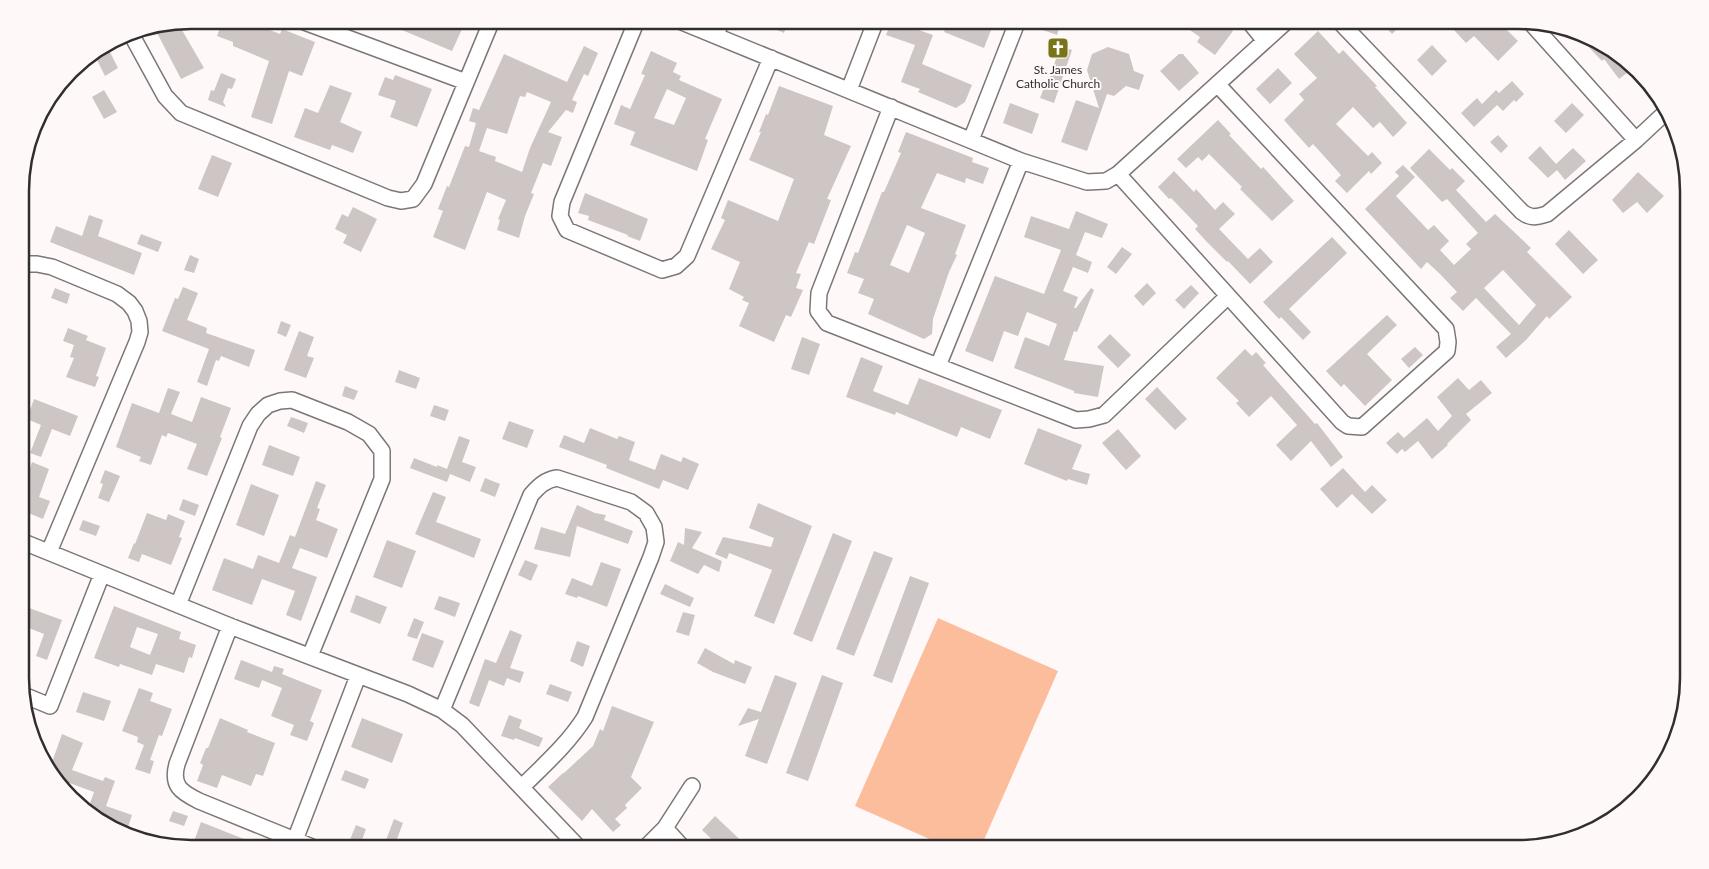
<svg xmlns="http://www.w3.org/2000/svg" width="1709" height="869" font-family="Lato,sans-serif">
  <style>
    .green { fill: #fcbd9d }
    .building { fill: #cec6c4; fill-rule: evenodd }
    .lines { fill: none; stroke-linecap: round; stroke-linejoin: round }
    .street-casing { stroke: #7d7677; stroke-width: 18 }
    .street { stroke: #fff; stroke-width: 15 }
    .labels { text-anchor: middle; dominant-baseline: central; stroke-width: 4; stroke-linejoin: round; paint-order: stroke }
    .poi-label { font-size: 12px; fill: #312e2f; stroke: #fff8f9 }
    .rim { fill: none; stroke: #312e2f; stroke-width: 2.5 }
  </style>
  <rect width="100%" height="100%" fill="#fff8f9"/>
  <path class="green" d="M938,618L1058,671L980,849H952L855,806Z"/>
  <path class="building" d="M223,20H244L280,34L282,29L315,42L302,76L289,71L272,124L251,117L269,61L233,46V42L217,36Z
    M378,20H442L462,29L452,51Z
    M754,20H789L784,33Z
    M892,20H913L910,27L933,35L922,64L972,85L965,102L956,108L918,92L920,89L901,82L915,45L886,35Z
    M949,20H995L984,48L944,32Z
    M1040,20H1062L1057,35L1037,28Z
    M1175,20H1219L1233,31L1215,55L1197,42L1200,37Z
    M1379,20H1406L1392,34Z
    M1465,20H1497L1518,41L1498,61L1474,36L1466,43L1454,30Z
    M178,23L204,68L181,79L154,27Z
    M1318,31L1339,54L1343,50L1377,86L1375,87L1407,123L1393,137L1380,122L1373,128L1353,107L1336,124L1368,156L1372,152L1382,163L1371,174L1369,171L1347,193L1335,181L1341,175L1313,144L1309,148L1284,120L1304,100L1299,94L1317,78L1294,54Z
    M1576,34L1594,38L1631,70L1619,79L1604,59L1602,61Z
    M1432,45L1447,61L1432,76L1417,60Z
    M584,46L598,53L588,76L584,74L572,100L577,102L573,113L566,110L548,132L562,137L551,166L543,163L531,193L534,194L525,216L519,238L497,230L500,220L498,219L506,200L487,192L465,250L433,237L443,211L438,209L447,186L449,187L465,146L469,147L476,123L469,121L473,108L479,110L504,54L567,82ZM527,92L551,102L530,148L522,172L495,161L496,157L479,151L487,128L507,134L520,96L525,97Z
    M1060,46L1072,50L1054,103L1040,98L1047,80L1049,81Z
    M1108,47L1129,54L1134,71L1144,75L1139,90L1126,86L1114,96L1107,94L1087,151L1061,142L1076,100L1099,108L1087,70L1092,54Z
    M109,50L118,68L105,76L96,58Z
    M651,51L677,63L673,72L681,76L679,80L722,99L705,139L708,140L697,171L630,145L635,132L614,124L621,105L630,109L645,75L641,74ZM667,89L686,98L674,125L654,118Z
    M1179,54H1183L1199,73L1179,91L1160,71Z
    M1278,68L1292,83L1270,104L1256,89Z
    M221,73L236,79L232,89L228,88L223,102L226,107L208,100L211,90L214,91Z
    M395,75L432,89L417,127L390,117L396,101L378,95L385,77L393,80Z
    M1512,81L1524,94L1516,102L1514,100L1503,111L1497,105L1474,127L1461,113L1477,98L1482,104L1496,90L1499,93Z
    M330,85L352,93L340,122L362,132L353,153L332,145L330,150L294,137L305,108L318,113Z
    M779,86L833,106L824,135L851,146L827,199L831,200L814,244L809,242L796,273L801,274L796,288L803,290L791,317L786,315L774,342L739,326L749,303L742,300L744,297L729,289L740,262L711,249L725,220L721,218L728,200L778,221L794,179L749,160L761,132H759L766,114L768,115Z
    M104,90L117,112L104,119L92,97Z
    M1010,103L1039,114L1032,134L1003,123Z
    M1572,103L1584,115L1566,133L1554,121Z
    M1218,120L1231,134L1229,135L1261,169L1263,167L1294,201L1272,221L1240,189L1242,187L1209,154L1202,161L1198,157L1186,168L1177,159Z
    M906,132L973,158L972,162L989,168L983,184L966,178L965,183L937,173L921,208L966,225L955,254L957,255L949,272L933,319L932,334L924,339L868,314L874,299L858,293L864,279L847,273L855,252L858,253L882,192H884L901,153L898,152ZM907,225L925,233L909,273L890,265Z
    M1498,135L1508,146L1501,153L1490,142Z
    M1540,146L1556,164L1573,148L1586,161L1565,180L1557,170L1548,178L1528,158Z
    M1429,149L1450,170L1452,168L1465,181L1456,190L1486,222L1495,214L1531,248L1527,252L1572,297L1549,319L1547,316L1526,340L1506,358L1496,347L1511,334L1476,298L1463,311L1450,298L1457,292L1440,274L1427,262L1421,269L1365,209L1399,176L1395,172L1403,165L1415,177L1396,196L1428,230L1434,225L1449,241L1440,250L1454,265L1471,249L1466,244L1478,233L1447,199L1442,202L1410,168ZM1503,270L1536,305L1519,325L1484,288Z
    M212,155L232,163L218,197L198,189Z
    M1174,171L1194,192L1196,189L1215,210L1223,202L1235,214L1219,229L1248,259L1260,248L1273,262L1250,284L1228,261L1227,262L1206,241L1195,229L1198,226L1171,198L1169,199L1158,187Z
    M1638,172L1664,196L1647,213L1637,202L1623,213L1612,200Z
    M585,193L648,219L640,241L627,236L628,235L588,220L589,216L578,213Z
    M353,207L377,219L361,252L343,243L347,235L335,229L342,214L348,217Z
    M1076,211L1108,224L1102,238L1085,232L1076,255L1092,262L1088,273L1073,267L1063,291L1078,297L1074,308H1076L1091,288L1094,290L1077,332L1074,331L1064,360L1104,366L1098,397L1074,393V391L1014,368L1025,337L1049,346L1057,324L1027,312L1018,336L1004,331L993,362L965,351L995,276L1044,294L1061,250L1024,237L1031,216L1069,229Z
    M89,215L103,220L98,236L142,253L134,275L50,242L56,226L82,236Z
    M1569,230L1598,260L1583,274L1555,244Z
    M141,234L162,242L158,252L137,244Z
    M1332,237L1347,253L1289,309L1311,332L1303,340L1281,317L1279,319L1263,302Z
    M1122,247L1132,254L1116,274L1107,267Z
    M190,255L199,259L194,273L184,270Z
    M1147,283L1156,293L1143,306L1134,296Z
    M1191,285L1199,293L1184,309L1175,300Z
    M183,287L198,293L187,320L207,328L206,333L255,350L249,367L221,356L219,361L216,360L207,386L197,382L209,349L162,331L175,298L178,299Z
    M55,288L70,294L67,304L51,298Z
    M1387,315L1397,325L1367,354L1392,380L1365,406L1344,384L1341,387L1326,371Z
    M281,321L291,325L286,337L277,333Z
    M68,328L88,336L86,340L106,348L96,376L99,377L95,387L66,377L74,358L70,357L74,345L63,341Z
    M299,331L314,337L307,356L314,358L306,378L284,370Z
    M1110,334L1131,355L1118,368L1097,347Z
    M802,337L820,344L809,375L791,369Z
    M1415,347L1423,355L1409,368L1401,359Z
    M1245,349L1252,356L1256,352L1266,363L1263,365L1315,424L1317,423L1343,457L1331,467L1311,441L1291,461L1276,445L1297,425L1271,396L1249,417L1236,403L1239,401L1216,378Z
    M861,357L883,366L873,391L908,405L919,378L1002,410L990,439L961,427L957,437L896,412L895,415L846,397Z
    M399,370L420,378L416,389L395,382Z
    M1458,378L1469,390L1481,380L1492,393L1466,414L1471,420L1447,444L1448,445L1432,459L1418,441L1405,452L1402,449L1397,454L1386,443L1398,432L1404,438L1427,418L1438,431L1452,416L1437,397Z
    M345,386L358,391L354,400L342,396Z
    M1157,387L1187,419L1175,430L1145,399Z
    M168,388L180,392L171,414L192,422L201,397L231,408L220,437L222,438L207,476L187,469L197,444L168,433L166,437L162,435L151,465L139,461L141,457L116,447L132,403L159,413Z
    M34,399L78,416L70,436L52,429L41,457L30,453L41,425L27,419Z
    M434,405L449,410L445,421L430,416Z
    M291,417L308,423L304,433L287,426Z
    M509,421L534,430L527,448L502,439Z
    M590,428L617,439L619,436L635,442L629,460L655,470L661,454L681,462L683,457L699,464L688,490L663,480L659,489L606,468L607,465L559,447L564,435L584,443Z
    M1038,428L1082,445L1072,469L1090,474L1087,485L1068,479L1067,481L1024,464Z
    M1118,429L1141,456L1126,470L1102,443Z
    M459,436L470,440L462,462L476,467L470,482L450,474L447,482L410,468L414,458L437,467V465L447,469Z
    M269,445L300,457L293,476L262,465Z
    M32,462L49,469L39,497L50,501L43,519L21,510V493Z
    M1343,468L1365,492L1372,485L1387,500L1372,514L1352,494L1337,508L1320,489Z
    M105,470L120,476L109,502L98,498L103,484L100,483Z
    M485,478L500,484L495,497L480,491Z
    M316,481L326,485L317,508L320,509L316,520L338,529L327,558L300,548L292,568L317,577L301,621L286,615L295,591L262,579L252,605L212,590L224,558L253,569L258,555L279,563L290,535L295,537Z
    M251,484L279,495L264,536L236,525Z
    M433,492L446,497L436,522L481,539L474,558L415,534Z
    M183,499L199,505L195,516L179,510Z
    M758,503L812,526L774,624L754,616L772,570L729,553L727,559L715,554L723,537L771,547L774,538L749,528Z
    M577,505L595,513L606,515L604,520L633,531L628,544L577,526L570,557L534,549L541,527L565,534Z
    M147,513L166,520L168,514L185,521L179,537L182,538L171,565L142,554L139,562L128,558L134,543L135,544Z
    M83,520L100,526L96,536L79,530Z
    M685,528L702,532L692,548L722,561L719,572L704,565L698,574L670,561L678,542L684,545Z
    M833,533L852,541L812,642L793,634Z
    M387,540L416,551L402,588L373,577Z
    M874,551L893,558L854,656L836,649Z
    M525,560L538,565L531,581L518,575Z
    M601,562L621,569L607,607L578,596L577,598L565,594L572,578L592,586Z
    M910,576L929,583L892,683L873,676Z
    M665,584L694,598L690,607L660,594Z
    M356,595L387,607L380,624L350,612Z
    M439,596L460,603L455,617L434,609Z
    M21,605L62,620L47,660L36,656L44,634L21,625Z
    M114,606L181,632L179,639L196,645L192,658L189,657L184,673L156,664L152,675L120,664L119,667L94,658ZM137,627L158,634L150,655L130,647Z
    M683,612L695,615L689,636L676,632Z
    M414,618L424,622L417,639L407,636Z
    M510,630L522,635L510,668L524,672L520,683L507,678L504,686L489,680L479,707L469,703L485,659L496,663Z
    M422,633L444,641L433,668L412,660Z
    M577,641L590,646L583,667L570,661Z
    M705,648L734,664L735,660L752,667L745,684L713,672L697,663Z
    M241,660L272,672L274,666L284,669L282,674L322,690L310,721L314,723L307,741L290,735L294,725L271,716L282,688L262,680L259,688L234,679Z
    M775,675L797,683L767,764L745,756L759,719L738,726L748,708L761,712Z
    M822,675L843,683L808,781L786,773Z
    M550,684L572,692L568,702L546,694Z
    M139,688L153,693L150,701L172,709L162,736L159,735L150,760L154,761L150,774L135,769L144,745L137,742L138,737L122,731Z
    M83,692L111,701L104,721L76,712Z
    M612,706L654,722L631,777L642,788L625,805L627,808L615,819L621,825L613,832L592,809L582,821L548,787L563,773H564L593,746L600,729L603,731Z
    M509,715L522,720L519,728L543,738L539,747L515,738L514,740L501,736Z
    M220,718L248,730L247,732L275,743L263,776L256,774L251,786L222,775L217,788L197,781L203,765L200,763L206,748H208Z
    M362,718L403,734L392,763L351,747Z
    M62,734L83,743L72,770L103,781L105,777L115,781L106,806L132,815L128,827L96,815L88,809L94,792L64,781L63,783L54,779L50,768Z
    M345,770L369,779L365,789L341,780Z
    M173,811L188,816L184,826L169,821Z
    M715,816L750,849H722L702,830Z
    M394,819L403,823L395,844L386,840Z
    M201,822L244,839L240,849H199L192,847Z
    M356,825L366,829L360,846L349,842Z"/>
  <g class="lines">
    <g class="street-casing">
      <path id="street" d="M299,20L466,82
        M637,20L562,202L560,216L567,230L662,270L676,266L687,256L771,58
        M677,20L1021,161L1087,182L1106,181L1118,174L1288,20
        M1248,20L1265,41
        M1338,20L1522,212C1531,219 1537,217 1547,214L1636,140L1666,112
        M1531,23L1636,140
        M130,32L165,96L181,113L388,198L401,201L413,199L424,184L492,20
        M716,35L722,20
        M849,90L876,20
        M891,107L819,293L818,311L827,323L1076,420L1089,419L1104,415L1228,296
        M971,140L1018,20
        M1118,174L1342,422L1348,426L1362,427L1447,351L1448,342L1446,329L1217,84
        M21,268L27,264H37L52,267L117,294L129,303L135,311L139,321L140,332L137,342L49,552
        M938,366L1021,161
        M21,541L230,626L408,694L442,710L462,725L580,849
        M178,605L250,426L258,414L268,405L280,401L292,400L348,422L369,434L382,451V479L310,656
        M230,626L177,764C171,786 181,792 199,801L317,849
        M21,694L50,706L102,574
        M442,710L531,495C539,486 545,480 557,478L631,502L646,513L654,527L656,542L651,557L585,717C568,744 544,765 522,787
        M665,828L684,849
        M295,840L358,676
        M644,849L665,828L692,786"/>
    </g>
    <use href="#street" class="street"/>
  </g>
  <defs>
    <g id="church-square" transform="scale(1.125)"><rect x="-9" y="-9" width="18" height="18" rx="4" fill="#787417" stroke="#fff8f9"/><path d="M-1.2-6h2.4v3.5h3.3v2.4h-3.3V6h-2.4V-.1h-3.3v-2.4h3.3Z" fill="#fff"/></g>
  </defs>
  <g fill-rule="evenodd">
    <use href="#church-square" x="1058" y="48"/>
  </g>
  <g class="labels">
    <g class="poi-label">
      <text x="1058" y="69">St. James<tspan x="1058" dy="14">Catholic Church</tspan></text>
    </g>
  </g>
  <path d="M0 0H1709V869H0ZM191 29H1518A162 162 0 0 1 1680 191V678A162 162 0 0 1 1518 840H191A162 162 0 0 1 29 678V191A162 162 0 0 1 191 29Z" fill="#fff8f9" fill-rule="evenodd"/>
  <path class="rim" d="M191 29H1518A162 162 0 0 1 1680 191V678A162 162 0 0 1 1518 840H191A162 162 0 0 1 29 678V191A162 162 0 0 1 191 29Z"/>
</svg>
